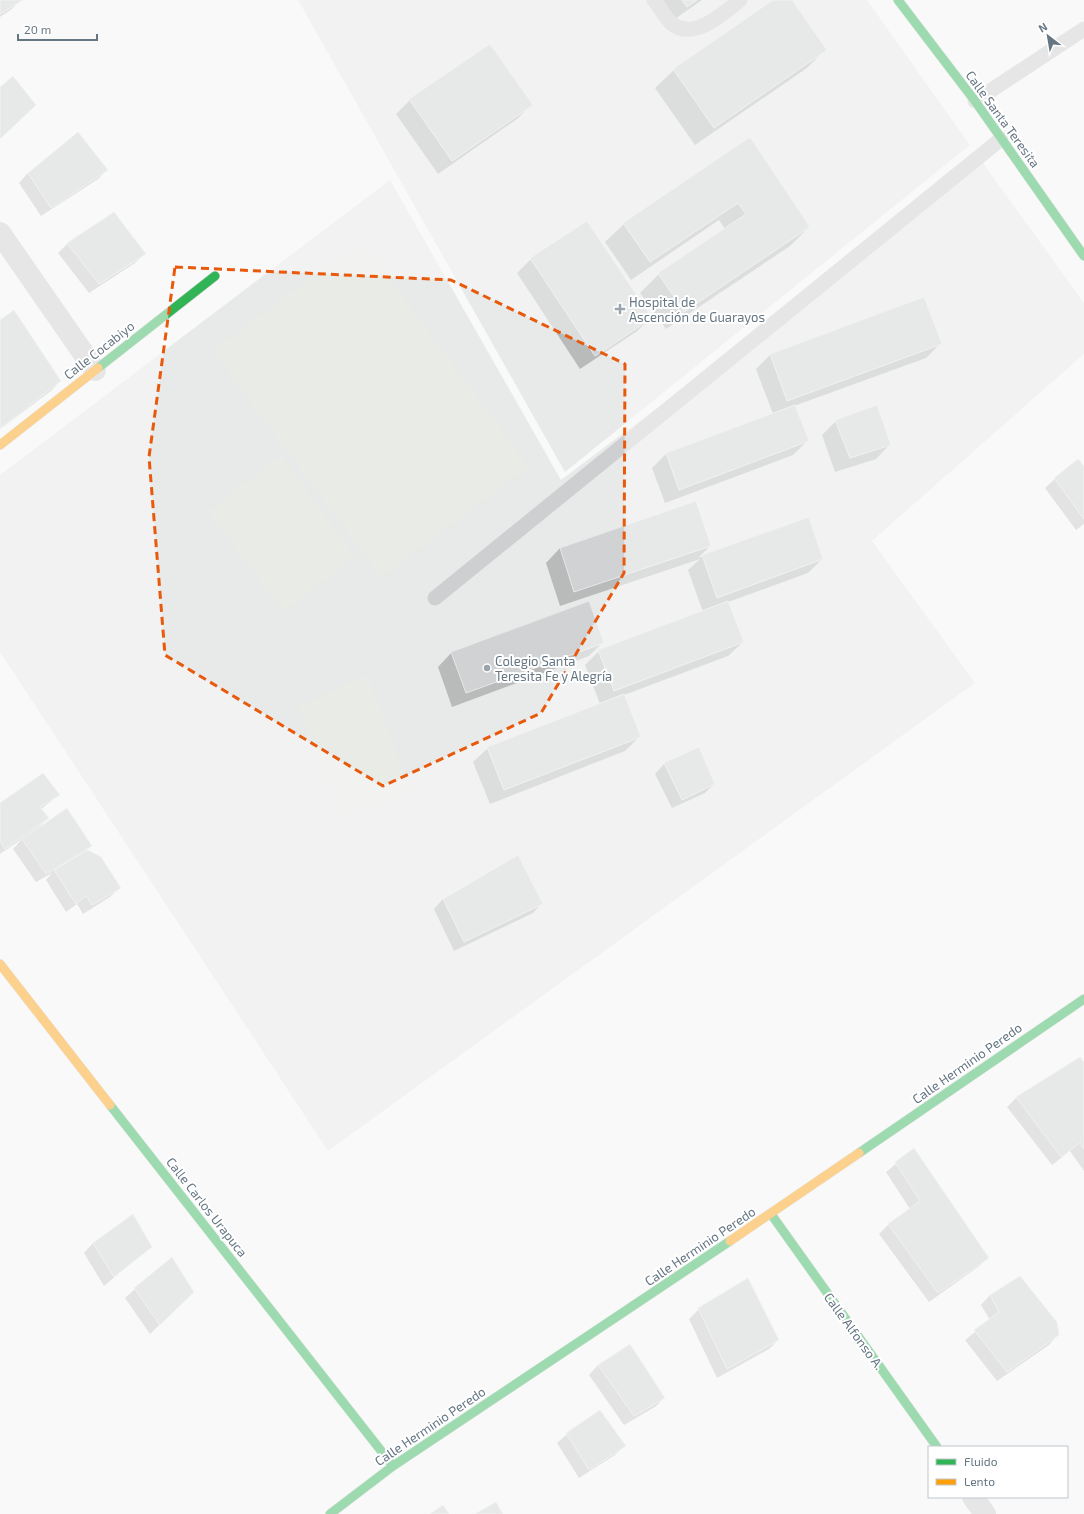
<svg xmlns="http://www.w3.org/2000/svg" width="1084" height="1514" font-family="'Exo 2',sans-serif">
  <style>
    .built { fill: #e8e9e9 }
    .green { fill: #e8ebe6 }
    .shadow { fill: #0003 }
    .building { fill: #d0d2d3; stroke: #e8e8e8 }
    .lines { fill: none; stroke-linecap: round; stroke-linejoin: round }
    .fast-casing { stroke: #d5d6d7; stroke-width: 10 }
    .slow-casing { stroke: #d5d6d7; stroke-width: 10 }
    .lane { stroke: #cecfd0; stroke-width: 15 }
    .street { stroke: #cecfd0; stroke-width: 22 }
    .fast { stroke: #30b455; stroke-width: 9 }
    .slow { stroke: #ff9f0a; stroke-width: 9 }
    .marked { fill: none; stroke: #e8590c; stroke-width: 3; stroke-dasharray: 8 5; stroke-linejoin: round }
    .poi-dot { fill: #99a4ac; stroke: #fff; stroke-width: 1.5 }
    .labels { text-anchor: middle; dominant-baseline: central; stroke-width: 4; stroke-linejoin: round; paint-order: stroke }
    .street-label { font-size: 13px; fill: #657683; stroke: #fff }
    .poi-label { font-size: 13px; fill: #657683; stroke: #fff; text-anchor: start }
  </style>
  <rect width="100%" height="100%" fill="#f9f9f9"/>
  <path class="built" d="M298,0H867L970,145L565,472Z
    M983,163L1084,303V354L872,541L975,683L328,1151L0,652V475L390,180L561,480Z"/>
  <path class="green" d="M361,241L529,466L381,577L212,351Z
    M281,455L355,557L283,612L208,511Z
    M368,675L411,794L341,816L298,706Z"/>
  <path class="shadow" d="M0,0H21L12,9L0,17Z
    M658,0H702L672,21Z
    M774,0H791L825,50L807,68L695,145L655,88L674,70Z
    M410,100L531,105L517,119L438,174L396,114Z
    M749,139L809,227L790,246L666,329L640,293L659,274L725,229L719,220L631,280L605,242L624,224Z
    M107,170L98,179L41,216L19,183L28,173Z
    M114,213L145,253L135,263L89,293L58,253L67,244Z
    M531,259L651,318L636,332L580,369L517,273Z
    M0,322L60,381L51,391L0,429Z
    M940,344L926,358L794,406L807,441L793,455L665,503L652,468L666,454L773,414L756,369L770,355Z
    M836,421L890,444L876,459L835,472L822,435Z
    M1084,468V524L1076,530L1045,488L1055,479Z
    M808,518L822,559L808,573L728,602L743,642L728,656L624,695L639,737L625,751L490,804L473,762L488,748L600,704L585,665L599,651L703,612L688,570L700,559L560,606L546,563L560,548L710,546L698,558Z
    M603,642L589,656L452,707L438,667L452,652Z
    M698,749L714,784L705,793L672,808L655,774L664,764Z
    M59,795L41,809L48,818L38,828L91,846L86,850L101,858L119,888L110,897L83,914L77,904L66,912L46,880L52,873L36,882L13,849L22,839L0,854V804Z
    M443,899L542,903L533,913L454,951L434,909Z
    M1080,1059L1084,1064V1171L1070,1151L1052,1165L1007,1107L1016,1098Z
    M914,1149L988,1258L978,1267L929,1302L879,1234L888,1225L910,1209L886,1172Z
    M93,1243L150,1247L104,1286L84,1253Z
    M135,1289L184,1301L150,1334L125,1298Z
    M990,1295L1058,1335L1049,1345L997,1381L965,1340L990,1320L981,1305Z
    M699,1309L778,1340L769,1349L717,1378L689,1319Z
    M598,1365L664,1398L655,1407L624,1425L589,1375Z
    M567,1434L625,1445L615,1455L579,1478L557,1443Z"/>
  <path class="building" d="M0,0H23L0,14Z
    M682,0H697L687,7Z
    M773,0H792L827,50L714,128L673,69Z
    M490,44L533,105L452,161L409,99Z
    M13,76L36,105L0,139V87Z
    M78,132L108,170L51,208L28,173Z
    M750,137L810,227L684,312L658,273L746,214L738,203L650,262L623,223Z
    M114,212L146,254L99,284L67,243Z
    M587,221L652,318L595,356L530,258Z
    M924,297L942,344L787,401L770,354Z
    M14,310L61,381L0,428V320Z
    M795,405L809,441L679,490L666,453Z
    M877,405L891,445L850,458L835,420Z
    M1078,459L1084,466V519L1054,478Z
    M696,501L711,546L574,592L560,548Z
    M809,517L823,559L717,598L702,555Z
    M589,601L604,643L466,693L451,652Z
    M728,601L744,642L614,691L598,650Z
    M624,694L641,737L504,790L487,747Z
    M699,747L715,784L682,800L664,763Z
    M43,773L60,795L40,807L49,818L5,849L0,841V803Z
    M67,808L92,846L46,874L22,839Z
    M88,850L101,857L121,888L92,905L86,896L76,904L54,870Z
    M518,855L543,904L464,942L443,899Z
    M1080,1057L1084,1062V1149L1080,1143L1061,1157L1016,1097Z
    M914,1148L989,1258L938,1293L888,1224L920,1201L895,1162Z
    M133,1214L152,1247L114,1277L93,1243Z
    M172,1257L194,1292L160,1325L134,1288Z
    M1020,1276L1057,1322L1059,1335L1007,1372L974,1330L999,1312L990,1295Z
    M748,1278L779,1340L727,1369L698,1308Z
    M630,1344L665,1398L634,1416L598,1365Z
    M600,1410L626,1446L589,1470L566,1433Z
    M496,1502L503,1514H475Z
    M443,1505L449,1514H430Z"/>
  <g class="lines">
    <g class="fast-casing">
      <path id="fast" d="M898,0L975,101L1084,256
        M98,368L215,276
        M110,1105L393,1466
        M859,1153L1084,999
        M771,1214L937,1447
        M330,1514L393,1466L730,1241"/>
    </g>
    <g class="slow-casing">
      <path id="slow" d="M0,445L98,368
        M0,964L110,1105
        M730,1241L859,1153"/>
    </g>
    <path class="lane" d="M654,0C660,7 665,17 671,23C693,42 724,13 740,0
      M975,101L1084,29
      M435,598L1001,139"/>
    <path class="street" d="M0,233L95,370
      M973,1497L985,1514"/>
    <use href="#fast" class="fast"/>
    <use href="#slow" class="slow"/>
  </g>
  <path d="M0 0H1084V1514H0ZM175,267L451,280L625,364L624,573L541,713L383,786L165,655L149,457Z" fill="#f9f9f9" fill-opacity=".55" fill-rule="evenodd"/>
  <path class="marked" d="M175,267L451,280L625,364L624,573L541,713L383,786L165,655L149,457Z"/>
  <g class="poi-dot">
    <path d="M618 303h4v4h4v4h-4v4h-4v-4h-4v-4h4z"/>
    <circle cx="487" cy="668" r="4"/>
  </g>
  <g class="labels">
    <g class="street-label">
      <text transform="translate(1003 119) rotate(54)">Calle Santa Teresita</text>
      <text transform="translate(99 350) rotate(-38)">Calle Cocabiyo</text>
      <text transform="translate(967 1063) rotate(-35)">Calle Herminio Peredo</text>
      <text transform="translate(207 1207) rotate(52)">Calle Carlos Urapuca</text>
      <text transform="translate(700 1246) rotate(-34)">Calle Herminio Peredo</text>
      <text transform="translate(854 1331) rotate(54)">Calle Alfonso A.</text>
      <text transform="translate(430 1426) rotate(-34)">Calle Herminio Peredo</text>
    </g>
    <g class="poi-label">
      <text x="629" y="302">Hospital de<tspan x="629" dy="15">Ascención de Guarayos</tspan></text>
      <text x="495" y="661">Colegio Santa<tspan x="495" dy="15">Teresita Fe y Alegría</tspan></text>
    </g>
  </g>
  <rect x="928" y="1446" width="140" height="52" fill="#ffffff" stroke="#c1c8cd"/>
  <rect x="936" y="1459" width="20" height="6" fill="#30b455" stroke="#c1c8cd"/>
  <text x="964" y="1466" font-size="12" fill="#657683">Fluido</text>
  <rect x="936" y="1479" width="20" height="6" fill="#ff9f0a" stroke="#c1c8cd"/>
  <text x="964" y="1486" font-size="12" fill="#657683">Lento</text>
  <g transform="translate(1048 36) rotate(329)" stroke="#ffffff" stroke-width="3" paint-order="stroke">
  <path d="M0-3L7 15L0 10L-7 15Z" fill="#657683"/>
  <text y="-6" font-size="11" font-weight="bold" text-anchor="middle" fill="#657683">N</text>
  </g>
  <path d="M18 34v6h79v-6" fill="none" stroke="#657683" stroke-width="2"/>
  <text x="24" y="34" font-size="12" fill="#657683" stroke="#ffffff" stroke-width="3" paint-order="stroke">20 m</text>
</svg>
